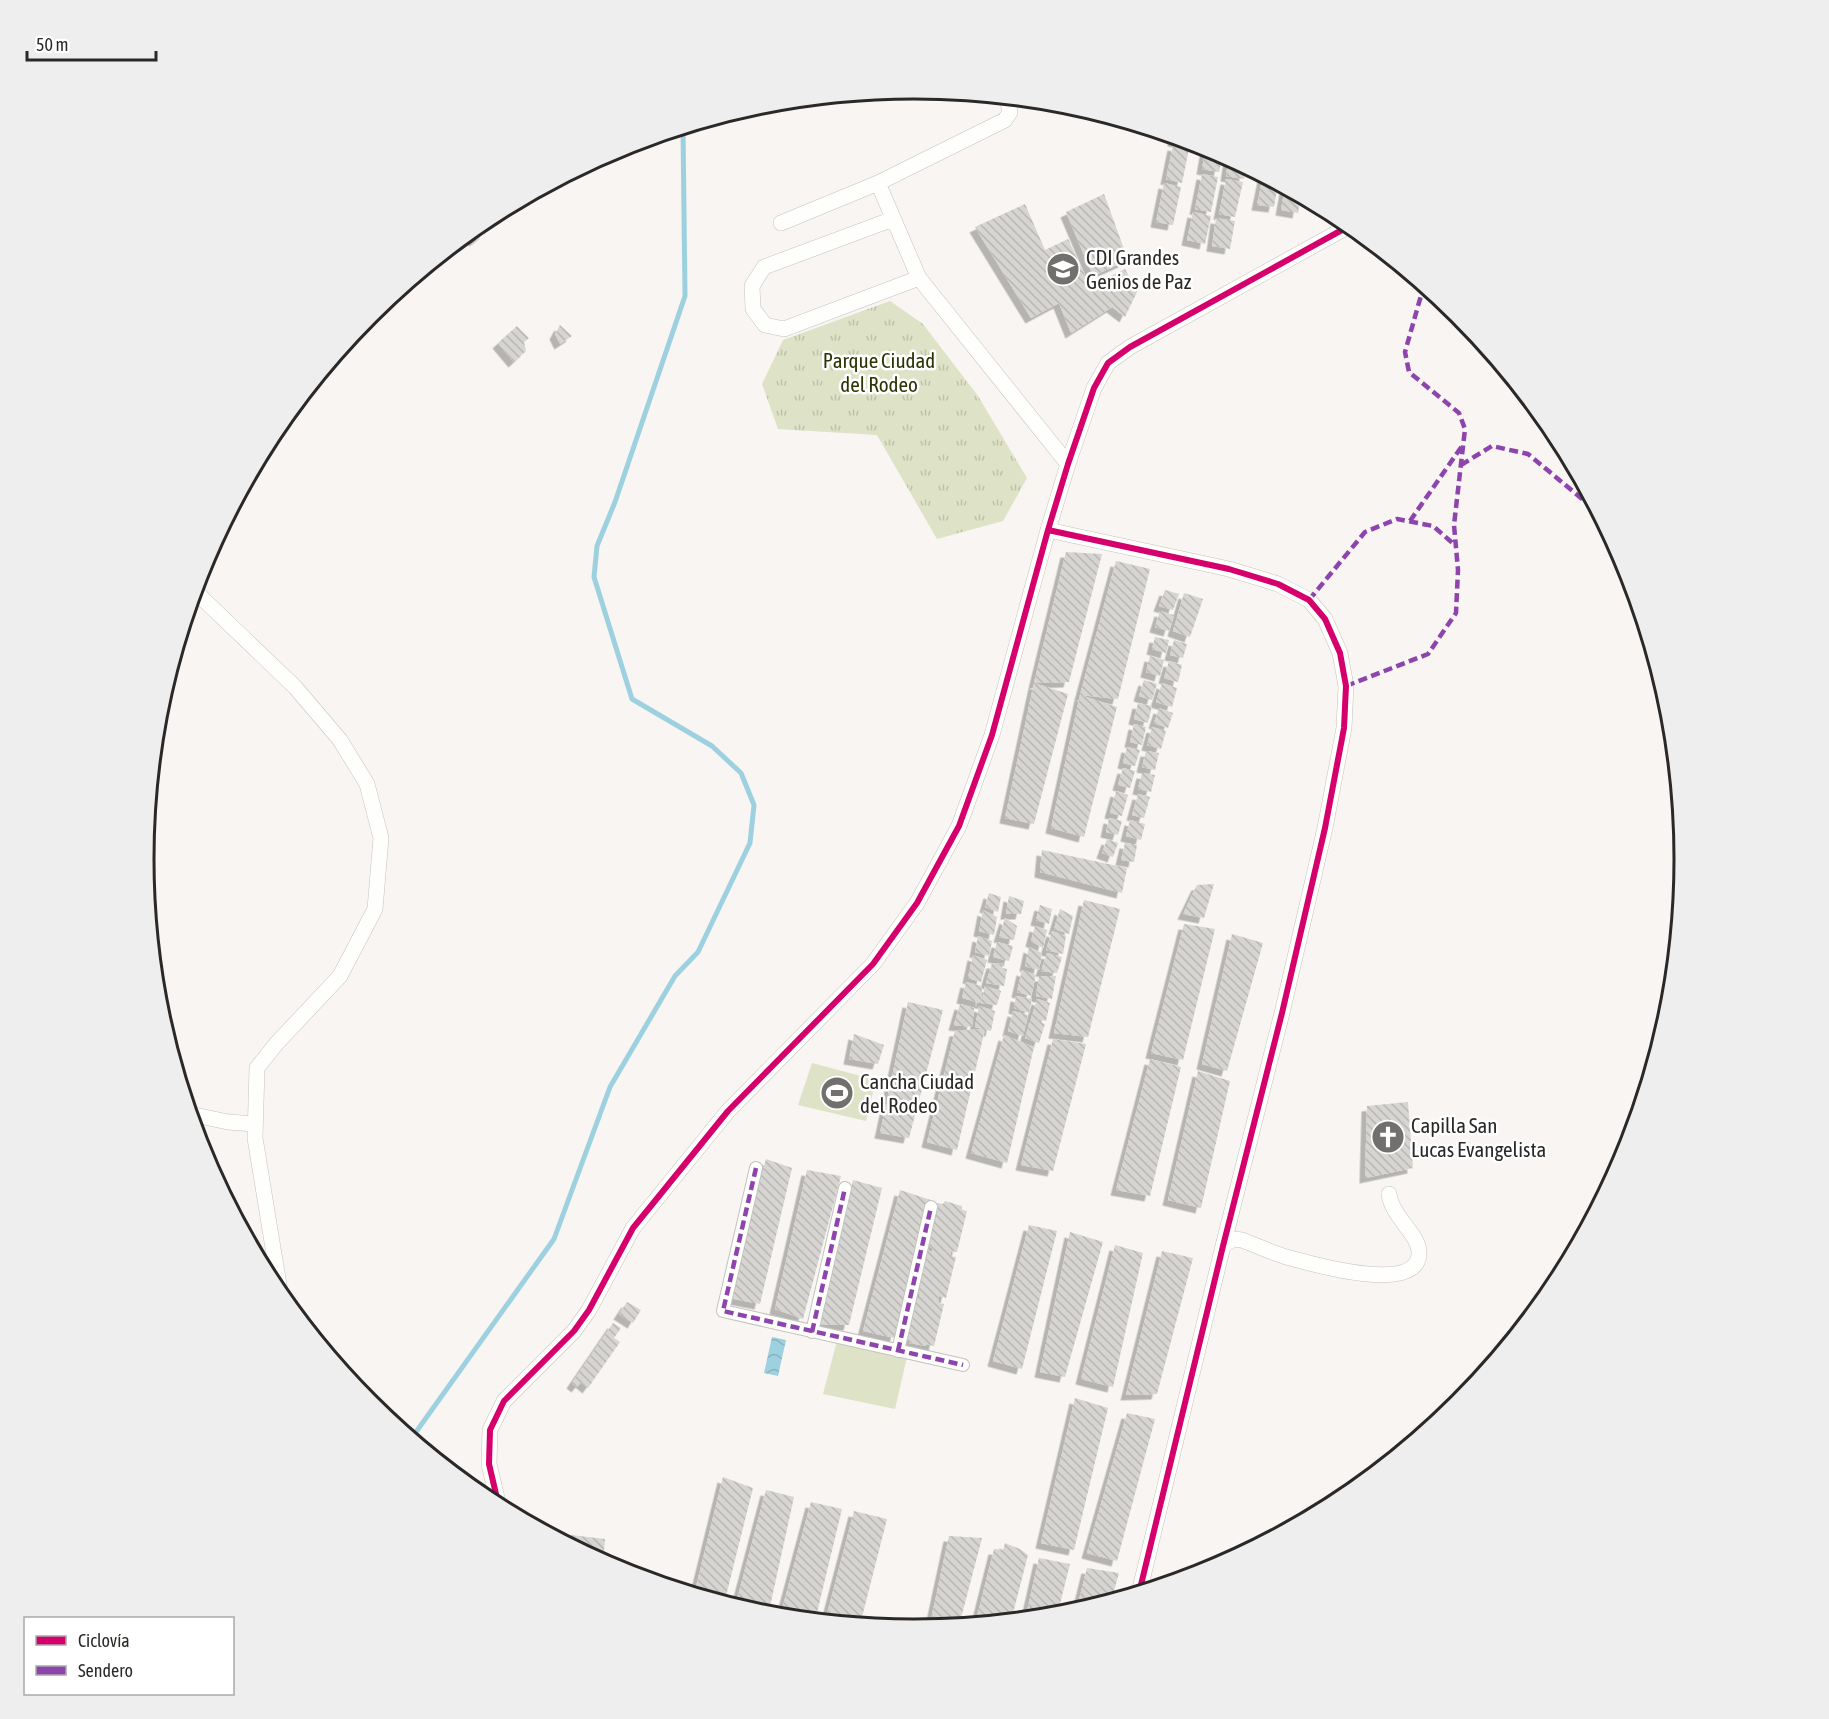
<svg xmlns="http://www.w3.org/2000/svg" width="1829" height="1719" font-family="'Asap Condensed',sans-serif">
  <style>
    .green { fill: #dee2c6 }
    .park { fill: url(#park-tufts) }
    .water { fill: url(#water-waves) }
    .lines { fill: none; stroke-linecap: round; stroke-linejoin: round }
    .stream { stroke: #9ed1e0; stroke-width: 5 }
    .building { fill: url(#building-back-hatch); filter: url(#shadow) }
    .pedestrian-casing { stroke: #c5c3c0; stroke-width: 14 }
    .minor-casing { stroke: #c5c3c0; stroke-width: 16 }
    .pedestrian { stroke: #fefefd; stroke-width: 12 }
    .minor { stroke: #fefefd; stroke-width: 15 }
    .quiet { stroke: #8e44ad; stroke-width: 4.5; stroke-dasharray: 9 4.5; stroke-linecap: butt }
    .cycleway-casing { stroke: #fff; stroke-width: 10 }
    .cycleway { stroke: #d6006c; stroke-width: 6 }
    .labels { text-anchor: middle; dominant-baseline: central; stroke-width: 5; stroke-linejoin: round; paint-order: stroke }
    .poi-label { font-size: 21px; fill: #2a2927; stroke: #fff; text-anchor: start }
    .park-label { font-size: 21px; fill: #2c3304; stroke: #fff }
    .rim { fill: none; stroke: #2a2927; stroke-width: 3 }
  </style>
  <defs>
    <pattern id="park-tufts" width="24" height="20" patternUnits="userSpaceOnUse" patternTransform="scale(1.5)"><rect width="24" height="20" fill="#dee2c6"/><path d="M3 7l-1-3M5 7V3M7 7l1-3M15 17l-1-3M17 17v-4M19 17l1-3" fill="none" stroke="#bfc2aa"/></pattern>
    <pattern id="water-waves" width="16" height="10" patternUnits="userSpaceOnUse" patternTransform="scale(1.5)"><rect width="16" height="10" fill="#9ed1e0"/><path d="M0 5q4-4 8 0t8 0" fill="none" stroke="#88b3c0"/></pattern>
    <pattern id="building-back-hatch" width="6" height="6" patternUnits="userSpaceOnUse" patternTransform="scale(1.5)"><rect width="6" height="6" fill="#d6d5d2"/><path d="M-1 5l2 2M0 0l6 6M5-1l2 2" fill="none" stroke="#b8b7b4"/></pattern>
    <filter id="shadow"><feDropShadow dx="-5.5" dy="5.5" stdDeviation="0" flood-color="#0004"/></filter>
  </defs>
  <rect width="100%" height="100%" fill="#f8f5f2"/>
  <path class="green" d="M812,1063L876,1080L866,1121L798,1105Z
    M837,1341L907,1357L895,1409L823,1394Z"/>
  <path class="park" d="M890,301L923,324L978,396L1027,478L1003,521L937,539L877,435L778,429L762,384L783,340Z"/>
  <path class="water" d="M772,1337L786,1340L778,1376L764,1373Z"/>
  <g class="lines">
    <path class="stream" d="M411,1439L554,1239L610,1087L675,976L698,952L750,843L754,805L741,773L712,746L632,699L594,577L597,546L615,502L685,296L683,128"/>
  </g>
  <path class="building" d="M1173,136L1192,142V144L1173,141Z
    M1173,145L1189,149L1182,183L1166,179Z
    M1206,146L1223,154L1219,172L1202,169Z
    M1229,157L1246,167L1244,179L1226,176Z
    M1202,174L1218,177L1211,212L1195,209Z
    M1263,176L1278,184L1274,207L1257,205Z
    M1226,179L1243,182L1235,217L1219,214Z
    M1164,183L1181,187L1173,225L1156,222Z
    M1285,188L1301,196L1298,213L1281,210Z
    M1104,194L1128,260L1093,276L1066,212Z
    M1025,204L1045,250L1068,239L1090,286L1125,269L1137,292L1125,317L1112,307L1071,333L1059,303L1031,318L975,227Z
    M1193,212L1211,216L1205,244L1187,240Z
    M1216,218L1235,221L1230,249L1212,246Z
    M479,225L485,233L475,241L468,233Z
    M560,325L572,336L560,344L555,334Z
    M517,326L529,338L524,342L526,351L514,362L498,343Z
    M1066,552L1102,554L1069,682L1034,683Z
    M1116,561L1150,569L1118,699L1080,695L1117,707L1084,837L1051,828L1080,695Z
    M1165,590L1179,594L1173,610L1159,606Z
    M1184,593L1203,599L1190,637L1173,631Z
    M1160,611L1174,615L1169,631L1155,627Z
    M1155,637L1169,640L1166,653L1152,649Z
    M1174,640L1187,644L1183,658L1170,655Z
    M1150,656L1164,660L1160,676L1146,672Z
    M1169,661L1182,665L1178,682L1164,678Z
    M1144,680L1157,684L1152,700L1139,696Z
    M1034,683L1068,694L1034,824L1005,818Z
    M1162,683L1177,688L1172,707L1156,702Z
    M1138,703L1152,706L1148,723L1134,719Z
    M1159,708L1173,713L1168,728L1154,723Z
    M1134,724L1146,727L1142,745L1130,742Z
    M1152,727L1166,731L1161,749L1147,745Z
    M1127,747L1140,750L1135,766L1123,763Z
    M1146,751L1159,753L1155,770L1142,767Z
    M1123,768L1135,771L1130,788L1118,785Z
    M1142,773L1155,775L1151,792L1138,789Z
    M1116,791L1128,795L1122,816L1110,813Z
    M1138,794L1150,797L1144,818L1132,815Z
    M1109,818L1122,821L1118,835L1106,832Z
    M1130,820L1145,824L1141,840L1126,836Z
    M1107,839L1118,843L1113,857L1102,853Z
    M1125,843L1137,845L1134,862L1121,860Z
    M1042,850L1127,868L1122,893L1040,872Z
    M1214,884L1204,918L1183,914L1197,885Z
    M989,893L1001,897L998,912L985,907Z
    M1009,896L1024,901L1021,914H1006Z
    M1084,900L1120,909L1088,1037L1054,1033Z
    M1040,905L1052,909L1049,924L1036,920Z
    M1060,909L1073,916L1069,934L1054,929Z
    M983,910L997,917L994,935L979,931Z
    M1005,918L1017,926L1014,940L999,937Z
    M1184,924L1215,929L1183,1060L1151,1053Z
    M1035,926L1047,930L1043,948L1031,941Z
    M1052,931L1066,936L1063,954L1046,950Z
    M1232,934L1263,943L1227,1071L1202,1064Z
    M978,936L992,941L989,956L975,952Z
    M997,942L1013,946L1009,961L993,957Z
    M1029,947L1042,953L1039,970L1025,966Z
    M1047,953L1062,957L1057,973L1041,971Z
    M973,955L987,960L981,982L968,978Z
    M992,963L1003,964L1002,968L1007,969L1004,986L986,983Z
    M1022,970L1036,975L1031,996L1017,992Z
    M1039,976H1056L1052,999L1036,996Z
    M966,982L982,986L981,1003L962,998Z
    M985,986L1001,991L997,1005L981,1003Z
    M1016,996L1032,999L1029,1013L1014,1008Z
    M1037,999L1050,1003L1046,1021L1032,1018L1045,1024L1039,1043L1025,1038Z
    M908,1002L943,1010L909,1138L880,1133Z
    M960,1004L974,1008L972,1027L954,1025Z
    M979,1006L995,1011L991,1031L975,1027Z
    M1013,1011L1028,1015L1023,1036L1008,1031Z
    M985,1029L957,1150L927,1142L955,1031Z
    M854,1034L884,1045L878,1064L849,1059Z
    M1004,1035L1034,1047L1007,1163L971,1153Z
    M1053,1039L1086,1044L1053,1171L1021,1165Z
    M1150,1059L1181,1067L1150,1196L1116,1190Z
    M1198,1071L1230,1081L1201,1208L1168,1200Z
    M1408,1102L1413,1168L1365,1178L1367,1106Z
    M766,1159L792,1168L760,1304L729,1298Z
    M807,1170L841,1176L803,1319L775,1309Z
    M853,1180L882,1188L849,1325L817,1324Z
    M900,1190L931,1200L895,1338L863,1331Z
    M945,1201L962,1206V1210L967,1211L957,1252L951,1251L950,1256L956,1257L946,1298L939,1296L938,1303L944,1304L934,1346L926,1344V1346L909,1343L910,1340L904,1338L914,1297L919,1299L920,1294L916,1292L927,1250L932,1252L933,1248L928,1246L937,1203L943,1204Z
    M1029,1225L1057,1231L1022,1369L993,1361Z
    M1070,1232L1103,1242L1065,1377L1040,1372Z
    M1115,1245L1143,1253L1113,1387L1081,1379Z
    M1162,1251L1193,1258L1157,1394L1126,1395Z
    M627,1302L641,1310L633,1323L619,1314Z
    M613,1323L621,1328L614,1338L620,1342L588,1388L581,1382L577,1387L572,1383Z
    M1075,1398L1108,1408L1074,1550L1041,1543Z
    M1127,1413L1155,1419L1117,1561L1087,1553Z
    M723,1477L753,1488L724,1604L694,1595Z
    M766,1490L794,1497L768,1616L735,1607Z
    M811,1502L842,1509L815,1621L780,1617Z
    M854,1511L887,1519L860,1625L825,1622Z
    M563,1534L605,1539L603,1563L563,1541Z
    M949,1536L982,1538L959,1626L929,1629Z
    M1005,1543L1020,1549L1028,1555L1011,1621L975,1625L994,1549L1003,1550Z
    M1039,1558L1070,1564L1057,1616L1025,1620Z
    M1087,1568L1119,1573L1111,1602L1076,1612Z"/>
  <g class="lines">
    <g class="pedestrian-casing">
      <path id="pedestrian" d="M756,1168L723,1311L963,1365
        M812,1332L845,1188
        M898,1351L931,1207"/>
    </g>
    <g class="minor-casing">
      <path id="minor" d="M1007,98L1010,112L1005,120L878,183L919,278L1068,464
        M893,219L764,267L752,286L753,309L765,325L784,329L919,278
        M781,223L878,183
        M195,589L203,599L295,687L340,740L367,784L381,838L375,909L340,976L276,1044L257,1068L255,1138L281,1297
        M190,1114L228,1122L255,1124
        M1223,1246L1233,1239L1242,1240C1258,1246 1274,1254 1290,1258C1312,1264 1415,1294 1419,1255C1421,1235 1392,1218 1389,1194
        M499,1507L489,1464L490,1430L504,1401L574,1331L589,1310L633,1228L728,1111L873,964L917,903L959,826L992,735L1048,530
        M1139,1593L1223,1246L1282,1013L1325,828L1344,728L1346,686L1340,653L1325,619L1309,600L1278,584L1229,569L1048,530L1068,464L1094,388L1108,363L1130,347L1351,225"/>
    </g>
    <use href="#pedestrian" class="pedestrian"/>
    <use href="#minor" class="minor"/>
    <path class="quiet" d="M1461,465L1492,446L1528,454L1599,513
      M1410,521L1462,446
      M1309,600L1365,532L1397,519L1433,526L1456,546
      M1346,686L1428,654L1456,613L1458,570L1454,525L1465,429L1459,413L1409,372L1405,352L1424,285
      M756,1168L723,1311L963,1365
      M812,1332L845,1188
      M898,1351L931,1207"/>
    <g class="cycleway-casing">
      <path id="cycleway" d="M499,1507L489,1464L490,1430L504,1401L574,1331L589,1310L633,1228L728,1111L873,964L917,903L959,826L992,735L1048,530
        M1139,1593L1223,1246L1282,1013L1325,828L1344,728L1346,686L1340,653L1325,619L1309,600L1278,584L1229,569L1048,530L1068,464L1094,388L1108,363L1130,347L1351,225"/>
    </g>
    <use href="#cycleway" class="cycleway"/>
  </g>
  <defs>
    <g id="school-disc" transform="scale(1.725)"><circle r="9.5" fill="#72706e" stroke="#fff"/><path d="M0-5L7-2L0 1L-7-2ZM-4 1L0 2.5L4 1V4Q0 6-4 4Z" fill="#fff"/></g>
    <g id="stadium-disc" transform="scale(1.725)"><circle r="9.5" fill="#72706e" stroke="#fff"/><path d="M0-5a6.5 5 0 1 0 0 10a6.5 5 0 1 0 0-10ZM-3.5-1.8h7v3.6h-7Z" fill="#fff"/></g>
    <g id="church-disc" transform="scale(1.725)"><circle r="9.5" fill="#72706e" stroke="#fff"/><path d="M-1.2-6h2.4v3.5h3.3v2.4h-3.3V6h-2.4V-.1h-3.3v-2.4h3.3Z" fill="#fff"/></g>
  </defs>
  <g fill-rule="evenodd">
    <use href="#school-disc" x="1063" y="269"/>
    <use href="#stadium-disc" x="837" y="1093"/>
    <use href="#church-disc" x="1388" y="1137"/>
  </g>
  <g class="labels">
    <g class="poi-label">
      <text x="1086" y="257">CDI Grandes<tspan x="1086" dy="24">Genios de Paz</tspan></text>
      <text x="860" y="1081">Cancha Ciudad<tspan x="860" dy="24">del Rodeo</tspan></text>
      <text x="1411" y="1125">Capilla San<tspan x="1411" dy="24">Lucas Evangelista</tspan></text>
    </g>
    <g class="park-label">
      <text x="879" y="360">Parque Ciudad<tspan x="879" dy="24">del Rodeo</tspan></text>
    </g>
  </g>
  <path d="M0 0H1829V1719H0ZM154 859a760 760 0 1 1 1520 0a760 760 0 1 1-1520 0Z" fill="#eee" fill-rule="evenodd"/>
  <path class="rim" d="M154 859a760 760 0 1 1 1520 0a760 760 0 1 1-1520 0Z"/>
  <rect x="24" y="1617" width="210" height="78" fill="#ffffff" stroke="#aaa9a9" stroke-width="1.5"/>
  <rect x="36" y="1636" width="30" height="9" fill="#d6006c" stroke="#aaa9a9" stroke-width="1.5"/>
  <text x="78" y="1647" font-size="18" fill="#2a2927">Ciclovía</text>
  <rect x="36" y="1666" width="30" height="9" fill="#8e44ad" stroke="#aaa9a9" stroke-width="1.5"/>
  <text x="78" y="1677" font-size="18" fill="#2a2927">Sendero</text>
  <path d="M27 51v9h129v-9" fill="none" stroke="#2a2927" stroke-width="3"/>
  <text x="36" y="51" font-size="18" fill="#2a2927" stroke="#ffffff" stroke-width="4.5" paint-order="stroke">50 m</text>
</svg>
